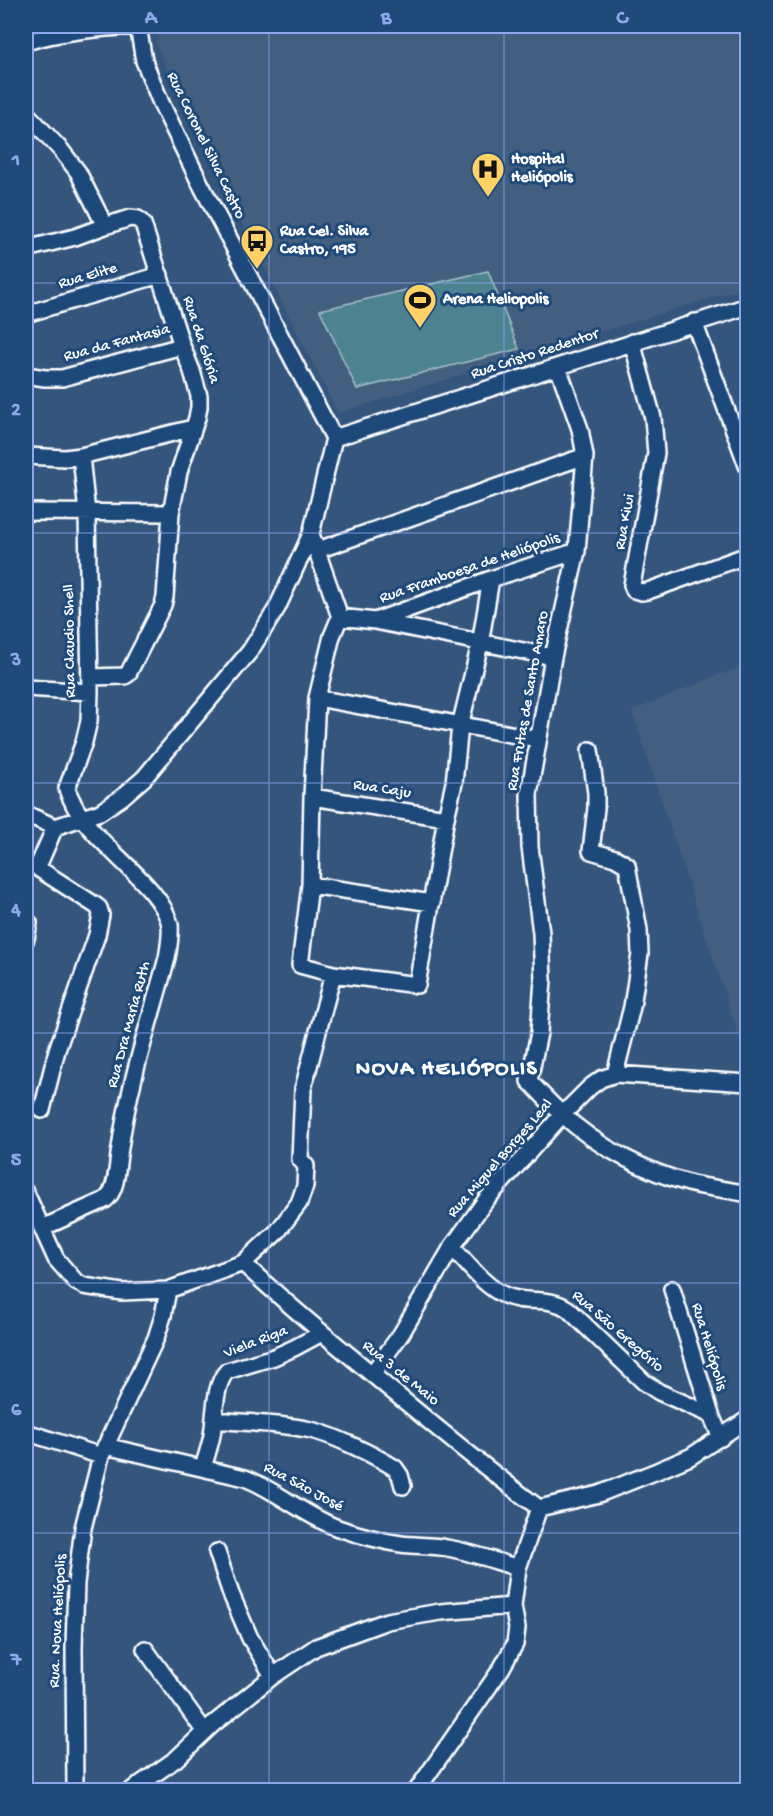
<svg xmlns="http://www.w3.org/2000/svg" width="773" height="1816" font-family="'Gochi Hand',sans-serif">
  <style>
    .built { fill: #425f7f }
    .green { fill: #4d8290; stroke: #a6c0c8; stroke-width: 1.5 }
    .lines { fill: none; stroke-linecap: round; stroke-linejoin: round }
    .minor-casing { stroke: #fff; stroke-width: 20 }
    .minor { stroke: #1f4a7a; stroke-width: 15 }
    .grid { fill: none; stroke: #8ea6ec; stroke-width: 1.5; stroke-opacity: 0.55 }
    .labels { text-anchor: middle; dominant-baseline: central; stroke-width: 6; stroke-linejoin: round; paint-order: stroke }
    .street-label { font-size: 16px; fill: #fff; stroke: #1f4a7a }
    .poi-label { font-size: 16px; font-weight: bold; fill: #fff; stroke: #1f4a7a; text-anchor: start }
    .district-label { font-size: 22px; font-weight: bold; letter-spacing: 1.5px; fill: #fff; stroke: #1f4a7a }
    .neatline { fill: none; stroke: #8ea6ec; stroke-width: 2 }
    .grid-label { font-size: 20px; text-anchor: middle; font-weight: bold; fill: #8ea6ec }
  </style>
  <rect width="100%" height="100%" fill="#34567d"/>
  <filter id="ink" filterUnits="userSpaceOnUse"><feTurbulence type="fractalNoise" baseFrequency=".0167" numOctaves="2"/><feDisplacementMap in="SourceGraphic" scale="12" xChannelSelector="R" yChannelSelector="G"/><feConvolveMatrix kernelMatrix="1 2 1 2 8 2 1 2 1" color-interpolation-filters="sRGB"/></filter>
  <g filter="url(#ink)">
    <path class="built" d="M159,26H747V287L338,413L184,109L157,46Z
      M747,665L748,1034L739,1037L632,711L718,675Z"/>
    <path class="green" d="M488,271L519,349L357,389L320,310Z"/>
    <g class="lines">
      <g class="minor-casing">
        <path id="minor" d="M138,26L144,61L161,103L200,183L334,438
          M26,42C62,31 100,28 138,26
          M26,113L61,150L78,172L105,226L130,218L138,219L143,224L182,346L192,371L199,396V407L197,418L179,472L171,513L165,597L163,605L128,674L125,676L91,677
          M26,249L75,237L105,226
          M26,314L160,275
          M694,322L748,468
          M632,342L653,418L656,453L632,585L634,590L642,592L648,591L748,555
          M558,367L580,429L585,456L577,551L553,657L529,794L530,847L541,933L543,980L539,1033L529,1081C540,1092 550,1104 562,1114C597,1147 646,1172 692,1184C710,1188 729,1190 748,1194
          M26,375L45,378H62L182,346
          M334,438L748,306
          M26,456L65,458L81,456L193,428
          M26,512L171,513
          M318,550L585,456
          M340,617L375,621L553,657
          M375,621L491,579L577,551
          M26,688L90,692
          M317,698L537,739
          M590,750L596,793V808L591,851L615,858L627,865L639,930L640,954L632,1007L615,1074
          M312,797L446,818
          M26,814L55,827L100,812L121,798L144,778L250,651L277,608L311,534L334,438
          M310,885L432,903
          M26,921L29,923L26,939
          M333,974L417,985L446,818L454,783L460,726L480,644L491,579
          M42,1110L57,1050L97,935L101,915L99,908L95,905L39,869V864L55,827
          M26,1193L56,1259L76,1282L84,1286L122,1292L168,1290L243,1263L278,1231L299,1203L305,1186L306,1166L300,1159L303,1089L333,974L300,965L310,885L312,797L317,698L332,636L340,617L311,534
          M42,1228L105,1200C118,1191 117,1163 120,1148C129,1083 150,1021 167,958C169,947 171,936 170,925C162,885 95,846 74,805C72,799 68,795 67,788L84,742L89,721L90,692L87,513L81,456
          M452,1247C466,1262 485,1287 504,1295C526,1305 547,1295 568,1309L644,1382L659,1392L711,1415L721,1438
          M243,1263C288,1306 337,1345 385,1385C436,1427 486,1469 539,1508
          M672,1289L711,1415
          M372,1374L401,1334L452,1247L486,1200L562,1115L590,1087L601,1079L615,1074L748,1083
          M215,1420C245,1423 277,1423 306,1429C330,1433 374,1455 395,1468L400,1475L403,1486
          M26,1432L101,1456
          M105,1446L245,1478C278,1491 305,1516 338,1528C359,1535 380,1541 401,1544C416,1546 432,1545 447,1548C471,1552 495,1561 518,1568
          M203,1468C206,1457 210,1446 212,1435C215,1418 214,1384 227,1371L274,1357L294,1348L322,1333
          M217,1552L231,1594L250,1638L273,1676
          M145,1649L205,1732
          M75,1790L74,1647L76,1583L83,1528L101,1456L156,1338L163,1316L168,1290
          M132,1790L176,1759L212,1725L273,1676L316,1647L387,1621L440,1612L513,1606L518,1568L539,1508L599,1494L657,1471L690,1457L748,1419
          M417,1790L501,1669L515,1644L517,1628L513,1606"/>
      </g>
      <use href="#minor" class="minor"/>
    </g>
  </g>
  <path class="grid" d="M269,26V1790M504,26V1790M26,283H748M26,533H748M26,783H748M26,1033H748M26,1283H748M26,1533H748"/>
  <defs>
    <g id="hospital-pin" transform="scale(1.725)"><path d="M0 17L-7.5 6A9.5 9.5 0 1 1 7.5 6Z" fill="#ffd166" stroke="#1f4a7a"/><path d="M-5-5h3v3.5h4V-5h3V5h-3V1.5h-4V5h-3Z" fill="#111"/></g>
    <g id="bus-pin" transform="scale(1.725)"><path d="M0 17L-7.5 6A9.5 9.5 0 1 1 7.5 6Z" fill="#ffd166" stroke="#1f4a7a"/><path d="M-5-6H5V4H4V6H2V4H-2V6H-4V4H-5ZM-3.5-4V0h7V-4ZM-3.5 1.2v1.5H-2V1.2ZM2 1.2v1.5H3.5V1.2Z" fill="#111"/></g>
    <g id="stadium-pin" transform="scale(1.725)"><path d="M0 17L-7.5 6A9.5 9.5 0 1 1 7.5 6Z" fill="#ffd166" stroke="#1f4a7a"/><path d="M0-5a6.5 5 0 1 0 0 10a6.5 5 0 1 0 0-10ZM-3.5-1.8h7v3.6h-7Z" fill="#111"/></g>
  </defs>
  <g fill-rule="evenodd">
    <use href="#hospital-pin" x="488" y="169"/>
    <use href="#bus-pin" x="257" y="241"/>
    <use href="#stadium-pin" x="420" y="300"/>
  </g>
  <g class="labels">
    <g class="street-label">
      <text transform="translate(205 146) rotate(64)">Rua Coronel Silva Castro</text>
      <text transform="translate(88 277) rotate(-16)">Rua Elite</text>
      <text transform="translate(200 340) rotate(72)">Rua da Glória</text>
      <text transform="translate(117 344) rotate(-15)">Rua da Fantasia</text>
      <text transform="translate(535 355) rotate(-18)">Rua Cristo Redentor</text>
      <text transform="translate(626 522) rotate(-80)">Rua Kiwi</text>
      <text transform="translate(470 569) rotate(-19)">Rua Framboesa de Heliópolis</text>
      <text transform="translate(71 641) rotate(-91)">Rua Claudio Shell</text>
      <text transform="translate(529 701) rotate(-80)">Rua Frutas de Santo Amaro</text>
      <text transform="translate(382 790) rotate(9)">Rua Caju</text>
      <text transform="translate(130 1025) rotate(-75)">Rua Dra Maria Ruth</text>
      <text transform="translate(501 1159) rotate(-49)">Rua Miguel Borges Leal</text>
      <text transform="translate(617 1332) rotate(41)">Rua São Gregório</text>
      <text transform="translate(256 1343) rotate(-21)">Viela Riga</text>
      <text transform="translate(708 1347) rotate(73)">Rua Heliópolis</text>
      <text transform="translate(400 1374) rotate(39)">Rua 3 de Maio</text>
      <text transform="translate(303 1488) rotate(28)">Rua São José</text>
      <text transform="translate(59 1621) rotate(-87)">Rua. Nova Heliópolis</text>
    </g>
    <g class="poi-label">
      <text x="511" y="160">Hospital<tspan x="511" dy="18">Heliópolis</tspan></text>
      <text x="280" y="232">Rua Cel. Silva<tspan x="280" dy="18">Castro, 195</tspan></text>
      <text x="443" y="300">Arena Heliopolis</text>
    </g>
    <g class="district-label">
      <text x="447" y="1070">NOVA HELIÓPOLIS</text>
    </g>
  </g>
  <rect width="773" height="1816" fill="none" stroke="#1f4a7a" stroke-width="66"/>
  <rect x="33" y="33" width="707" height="1750" class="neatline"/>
  <g class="grid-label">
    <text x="151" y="23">A</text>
    <text x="386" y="23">B</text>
    <text x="622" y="23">C</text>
    <text x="16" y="165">1</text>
    <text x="16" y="415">2</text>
    <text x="16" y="665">3</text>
    <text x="16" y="915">4</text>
    <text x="16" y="1165">5</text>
    <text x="16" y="1415">6</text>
    <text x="16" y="1665">7</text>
  </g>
</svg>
